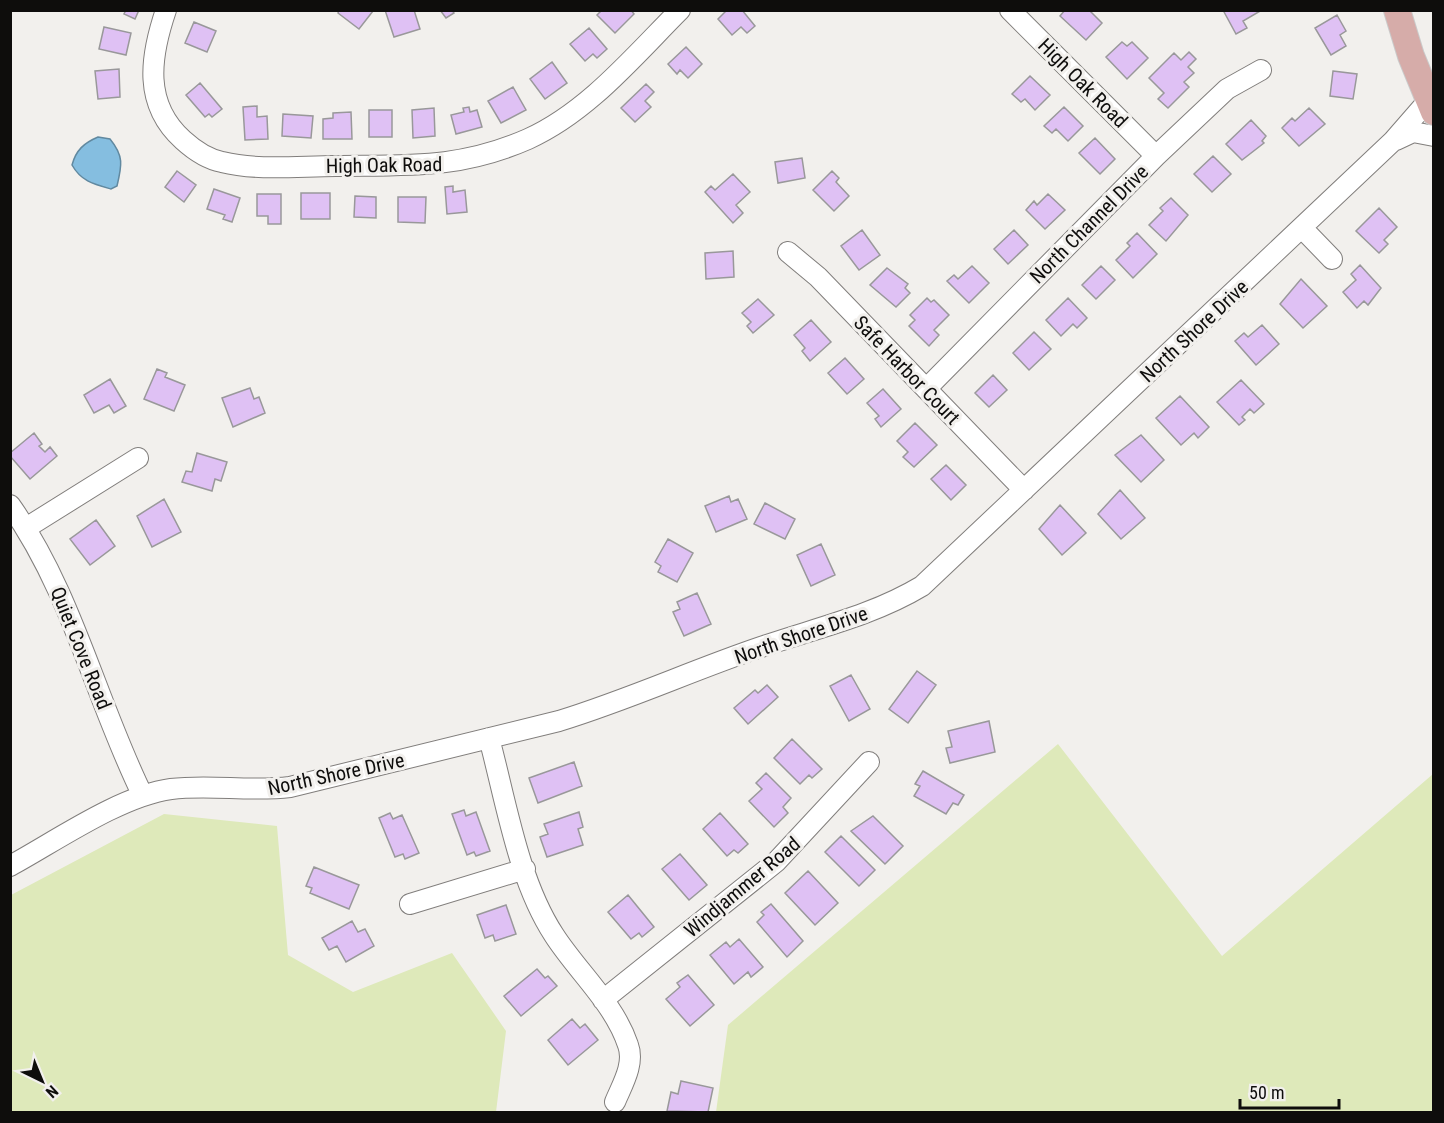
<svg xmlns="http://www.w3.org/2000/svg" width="1444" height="1123" font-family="'Roboto Condensed',sans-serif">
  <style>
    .green { fill: #dee9ba }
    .water { fill: #85bee0; stroke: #6189a0; stroke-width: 1.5 }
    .building { fill: #dfc1f4; stroke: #99989a; stroke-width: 1.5 }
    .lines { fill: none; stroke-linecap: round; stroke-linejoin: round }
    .minor-casing { stroke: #817e7c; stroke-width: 22 }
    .major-casing { stroke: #cacaca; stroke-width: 28 }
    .minor { stroke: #fff; stroke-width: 20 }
    .major { stroke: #d6aca9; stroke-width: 26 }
    .labels { text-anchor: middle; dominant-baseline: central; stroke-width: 6; stroke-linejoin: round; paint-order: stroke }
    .street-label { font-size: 20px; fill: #0e0d0c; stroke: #f2f0ed }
  </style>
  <rect width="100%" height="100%" fill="#f2f0ed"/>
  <path class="green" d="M1058,744L1222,956L1433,774V1112H716L728,1025Z
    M164,814L277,826L288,955L353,992L452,953L506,1031L496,1112H11V895Z"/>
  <path class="water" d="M98,137L110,139C124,156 122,165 117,186L111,189C93,184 81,181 72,165C76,150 84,143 98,137Z"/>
  <path class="building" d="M126,10H139L135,19L124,14Z
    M339,10H372L373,11L359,29L338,13Z
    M385,10H414L420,29L394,37Z
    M440,10H452L454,13L446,18Z
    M602,10H631L634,14L615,33L597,15Z
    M727,10H742L755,26L747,33L741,27L732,35L718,19Z
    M1065,10H1089L1102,23L1086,40L1060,16Z
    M1223,10H1262L1243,21L1247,28L1236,34Z
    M1337,15L1346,31L1340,35L1346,46L1331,55L1315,28Z
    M194,22L216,31L207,52L185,43Z
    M104,27L131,33L126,55L99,49Z
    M589,28L607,49L597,58L593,54L585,61L570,44Z
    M1122,42L1127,46L1132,42L1148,58L1127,79L1106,57Z
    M686,47L702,64L688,78L680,70L677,74L668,64Z
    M1189,52L1196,59L1188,67L1194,73L1184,82L1189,87L1168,108L1158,99L1164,93L1149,78L1174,53L1181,60Z
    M552,62L567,83L545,99L530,79Z
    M119,69L120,97L98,99L95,71Z
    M1333,71L1357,74L1353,99L1330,96Z
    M1030,76L1050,95L1035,110L1025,99L1021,102L1012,94Z
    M200,83L222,109L212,117L209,114L205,117L186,95Z
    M646,84L654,92L645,101L651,107L635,122L621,108Z
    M513,87L526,110L501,123L488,101Z
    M257,106V117L267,116L268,139L245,140L243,107Z
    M469,107L470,112L477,110L482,127L456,134L451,115L464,112L463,108Z
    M1064,107L1083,126L1068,141L1056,129L1052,133L1044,126Z
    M434,108L435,136L413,138L412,110Z
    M1309,108L1325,124L1299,146L1282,128L1292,118L1295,121Z
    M369,110H392V137H369Z
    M351,112L352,139H323V119L333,118V113Z
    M283,114L313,116L311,138L282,136Z
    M1251,120L1266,136L1262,141L1264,143L1242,160L1226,144Z
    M1095,138L1115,159L1100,174L1079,153Z
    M1213,156L1231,174L1212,192L1194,174Z
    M802,158L805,178L778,183L775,162Z
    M177,171L196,185L184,202L165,187Z
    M832,171L839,178L836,182L849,196L834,211L813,190Z
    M733,174L750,192L736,205L743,213L733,223L705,192L711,186L715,190Z
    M453,186V192L465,190L467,212L447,214L445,187Z
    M214,189L240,198L232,222L223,219L225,215L207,209Z
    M301,193H330V219H301Z
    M257,194H281V224H268V216H257Z
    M1048,194L1065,210L1045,229L1026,210L1034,201L1037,205Z
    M355,196L376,197V218L354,217Z
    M398,197H426L425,223L398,222Z
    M1171,198L1188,215L1166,241L1149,225L1163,211L1160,208Z
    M1379,208L1397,227L1384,240L1388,244L1379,253L1356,231Z
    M862,230L880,255L859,270L841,246Z
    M1014,230L1028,245L1008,264L994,249Z
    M1137,233L1157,254L1133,278L1116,260L1130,246L1127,243Z
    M733,251L734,277L706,279L705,253Z
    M1360,265L1381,288L1368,305L1364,301L1357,308L1343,292L1356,280L1351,274Z
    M972,266L989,283L969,303L947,281L954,275L958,279Z
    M1101,266L1115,280L1096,299L1082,285Z
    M887,268L908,284L905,288L910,293L896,307L870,285Z
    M1301,279L1327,306L1303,328L1280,304Z
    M927,298L931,302L934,300L949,315L934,330L939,335L929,346L909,326L915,320L910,315Z
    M1068,298L1087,318L1077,328L1073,324L1061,336L1046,320Z
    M758,299L774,315L753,333L747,326L751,322L742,313Z
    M811,320L831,342L810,361L802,351L805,348L794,335Z
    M1262,325L1279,344L1256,365L1235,341L1244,333L1248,337Z
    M1034,332L1051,349L1029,370L1013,353Z
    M845,358L864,379L847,394L828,373Z
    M157,369L167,373L165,377L185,385L174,411L144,399Z
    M993,375L1007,390L989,407L975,393Z
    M110,379L126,406L114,413L109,405L94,413L84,395Z
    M1241,380L1264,404L1254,413L1250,409L1242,417L1245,420L1239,425L1217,402Z
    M250,388L254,399L259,397L265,413L233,427L222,398Z
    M883,389L901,409L881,427L875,419L879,416L867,403Z
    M1180,396L1209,427L1198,438L1194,433L1181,445L1156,418Z
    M915,423L937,445L914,467L903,457L908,452L897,441Z
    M34,433L42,444L39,446L45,452L50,447L57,456L30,479L10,456V453Z
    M1141,435L1164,460L1141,482L1115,455Z
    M197,453L227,462L221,481L215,479L212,491L182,482L186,471L192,472Z
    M946,465L966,485L951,500L931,479Z
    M1120,490L1145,518L1121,539L1098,514Z
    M729,496L731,502L738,499L747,519L716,532L705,506Z
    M164,499L181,532L152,547L137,516Z
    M765,503L795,519L785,539L754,524Z
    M1060,505L1086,533L1062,555L1039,529Z
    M96,520L115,546L90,565L70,539Z
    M668,539L693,553L677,582L658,572L661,566L655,562Z
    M821,544L835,575L811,586L797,555Z
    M697,593L711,624L684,636L673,612L680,609L677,602Z
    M917,671L936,685L908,723L889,709Z
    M851,675L870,709L849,721L830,686Z
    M767,685L778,697L748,724L734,708L755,690L758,693Z
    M989,721L995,752L950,763L946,748L952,747L948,731Z
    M792,739L822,769L812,778L809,775L800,784L774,758Z
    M574,762L582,786L538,803L529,778Z
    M923,771L964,795L958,805L953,803L946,814L914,796L920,786L915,784Z
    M766,773L791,798L783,807L788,813L774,827L749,801L762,789L756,783Z
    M464,810L466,816L476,812L490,851L476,856L474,852L467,855L452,814Z
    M579,812L583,827L578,829L583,845L547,857L540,837L548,834L544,824Z
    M390,813L393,819L402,815L419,853L405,859L403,854L395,857L379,818Z
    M720,813L748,844L738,853L734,850L727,856L703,829Z
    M873,816L903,846L885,864L851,831Z
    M841,836L875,870L859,886L825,852Z
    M680,854L707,885L689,900L662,869Z
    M314,867L359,885L349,909L310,893L312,888L306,886Z
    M808,871L838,903L815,925L785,893Z
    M628,895L654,927L642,937L639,933L631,939L608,912Z
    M771,904L803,941L787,957L757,922L764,915L761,912Z
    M506,905L516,934L495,941L493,935L485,938L477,915Z
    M352,921L358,932L365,929L374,946L346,962L337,946L329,950L322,938Z
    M739,939L763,967L751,977L748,972L734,984L710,955L726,942L730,947Z
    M537,969L545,978L548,976L557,986L521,1016L504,996Z
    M688,975L714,1005L690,1026L666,999L680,987L677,983Z
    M572,1019L580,1028L585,1024L598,1040L568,1065L548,1040Z
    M681,1081L713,1088L708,1112L667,1111L671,1092L678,1094Z"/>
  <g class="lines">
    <g class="minor-casing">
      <path id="minor" d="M166,10C150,57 143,104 183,140C194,150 207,159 222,162C258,171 299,166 336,166C408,165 460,169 528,139C588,112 634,56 680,10
        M1010,10L1156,156
        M1396,140L1413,132L1434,136
        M1302,228L1332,259
        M788,252L818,277L1024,490
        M926,389L1156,156L1227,89L1261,70
        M10,505C72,592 96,701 143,796
        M26,528L138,458
        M489,738C506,801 518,880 554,935C577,971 614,1003 628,1045C635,1064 622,1085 615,1102
        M10,866C56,841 120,796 171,789C210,784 250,792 290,787L559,721C628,700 693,670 761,647C816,628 872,616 922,586L1393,141L1427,102
        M410,904L525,869
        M603,1000L776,862L869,762"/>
    </g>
    <g class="major-casing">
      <path id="major" d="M1397,10L1411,56L1434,112"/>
    </g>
    <use href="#minor" class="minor"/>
    <use href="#major" class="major"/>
  </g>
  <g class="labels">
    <g class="street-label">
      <text transform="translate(1083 83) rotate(45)">High Oak Road</text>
      <text transform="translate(384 165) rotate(-1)">High Oak Road</text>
      <text transform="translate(1089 224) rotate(-45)">North Channel Drive</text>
      <text transform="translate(1194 331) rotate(-43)">North Shore Drive</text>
      <text transform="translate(907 370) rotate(46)">Safe Harbor Court</text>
      <text transform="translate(801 635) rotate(-19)">North Shore Drive</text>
      <text transform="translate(81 648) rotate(68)">Quiet Cove Road</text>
      <text transform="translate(336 774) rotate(-12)">North Shore Drive</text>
      <text transform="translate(742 887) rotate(-40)">Windjammer Road</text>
    </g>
  </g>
  <rect width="1444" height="1123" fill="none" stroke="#0e0d0c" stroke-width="24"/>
  <g transform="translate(42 1081) rotate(137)" stroke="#f2f0ed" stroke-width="4.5" paint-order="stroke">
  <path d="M0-4.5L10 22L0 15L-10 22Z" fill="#0e0d0c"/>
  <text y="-9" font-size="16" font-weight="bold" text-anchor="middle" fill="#0e0d0c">N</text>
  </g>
  <path d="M1240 1099v9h99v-9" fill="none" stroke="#0e0d0c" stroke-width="3"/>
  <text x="1249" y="1099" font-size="18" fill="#0e0d0c" stroke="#f2f0ed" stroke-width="4.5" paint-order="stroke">50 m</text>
</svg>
